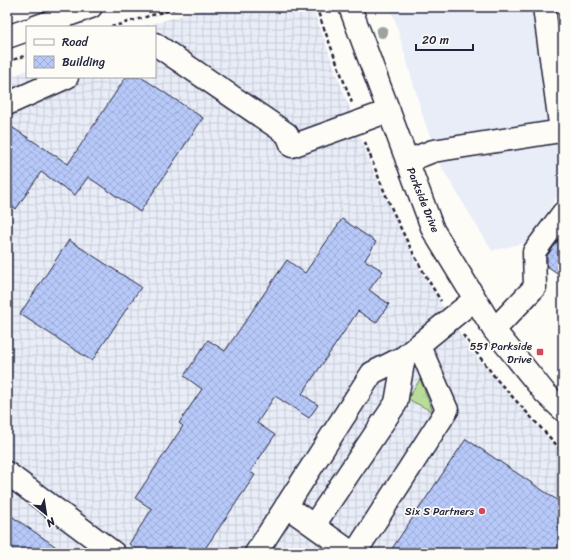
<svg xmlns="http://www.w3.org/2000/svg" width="570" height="560" font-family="Sriracha,sans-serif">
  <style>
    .built { fill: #e8edf8 }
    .industrial { fill: url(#industrial-grid) }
    .grass { fill: url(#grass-tufts); stroke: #6e806a }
    .building { fill: url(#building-cross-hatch); stroke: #22223b }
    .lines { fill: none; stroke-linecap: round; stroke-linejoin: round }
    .minor-casing { stroke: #22223b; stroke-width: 25 }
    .major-casing { stroke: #22223b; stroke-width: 25 }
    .path { stroke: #22223b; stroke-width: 2.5; stroke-dasharray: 4 3; stroke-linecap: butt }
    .minor { stroke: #fdfcf7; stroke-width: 22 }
    .major { stroke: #fdfcf7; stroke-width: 22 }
    .tree { fill: #9da39f }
    .poi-dot { fill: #d1495b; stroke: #fdfcf7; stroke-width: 1.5 }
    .labels { text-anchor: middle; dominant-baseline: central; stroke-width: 3.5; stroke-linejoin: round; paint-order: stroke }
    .street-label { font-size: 11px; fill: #22223b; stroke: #fdfcf7 }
    .poi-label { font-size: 11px; fill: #22223b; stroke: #fdfcf7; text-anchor: end }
  </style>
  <defs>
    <pattern id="industrial-grid" width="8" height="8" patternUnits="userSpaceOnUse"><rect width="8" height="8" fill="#e8edf8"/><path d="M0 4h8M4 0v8" fill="none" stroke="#c7cbd6"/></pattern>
    <pattern id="grass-tufts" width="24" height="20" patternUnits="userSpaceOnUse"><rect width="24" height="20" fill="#b9dd98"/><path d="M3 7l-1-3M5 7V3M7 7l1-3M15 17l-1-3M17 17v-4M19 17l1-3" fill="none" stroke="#9fbd84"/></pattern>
    <pattern id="building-cross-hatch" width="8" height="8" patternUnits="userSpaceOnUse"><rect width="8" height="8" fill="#b7c9f9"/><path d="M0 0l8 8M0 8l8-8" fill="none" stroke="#9dacd6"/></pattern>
  </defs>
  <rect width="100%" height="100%" fill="#fdfcf7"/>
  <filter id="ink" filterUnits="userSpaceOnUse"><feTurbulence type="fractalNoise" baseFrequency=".025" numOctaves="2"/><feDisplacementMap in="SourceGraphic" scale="8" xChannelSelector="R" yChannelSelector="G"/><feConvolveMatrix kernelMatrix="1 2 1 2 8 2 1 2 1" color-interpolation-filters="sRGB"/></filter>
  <g filter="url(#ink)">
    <path class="built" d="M388,7H563V188L527,242L492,251L442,168L424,120L394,17Z"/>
    <path class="industrial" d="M210,7H312L371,166L416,263L471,351L563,455V553H7V79L27,70V77H155V27H142Z"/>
    <path class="grass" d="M420,379L433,412L408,399Z"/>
    <path class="building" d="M126,77H141L203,118L140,212L88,177L75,195L41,172L16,209L7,203V124L68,164Z
      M342,219L376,242L365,260L383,271L369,290L389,304L376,323L358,311L302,394L318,405L309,418L275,396L257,423L275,435L250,472L255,475L202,553H142L129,544L152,509L135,498L183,426L179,423L202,389L184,376L208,340L225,351L287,260L305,273Z
      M563,234V277L547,266V256Z
      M69,240L141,287L92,361L20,314Z
      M466,439L563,504V553H389Z
      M7,513L65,553H7Z"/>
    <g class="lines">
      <g class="minor-casing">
        <path id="minor" d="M350,7L433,230L494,330L545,393L563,410
          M155,44L287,134L292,146L389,111
          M7,104L67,77
          M407,161L433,151L561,131L544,7
          M494,330L535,287L534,252L563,213
          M7,473L114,553
          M286,506L352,553
          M314,525L396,403L404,357
          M256,553L372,373L404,357L475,299
          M355,553L447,410L419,345"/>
      </g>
      <g class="major-casing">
        <path id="major" d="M35,27L91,7
          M7,37L27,30"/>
      </g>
      <path class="path" d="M316,7L352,103
        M7,11L17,7
        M111,27L180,7
        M7,62L27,55
        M365,142C386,199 408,249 441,301
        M463,335L498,381L563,452"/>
      <use href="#minor" class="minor"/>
      <use href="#major" class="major"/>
    </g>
    <circle class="tree" cx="382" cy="32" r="6"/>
  </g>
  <g class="poi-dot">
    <rect x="536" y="348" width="8" height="8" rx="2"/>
    <circle cx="482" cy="511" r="4"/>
  </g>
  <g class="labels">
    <g class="street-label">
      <text transform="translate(423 200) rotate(68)">Parkside Drive</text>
    </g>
    <g class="poi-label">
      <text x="532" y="346">551 Parkside<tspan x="532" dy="13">Drive</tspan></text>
      <text x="474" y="511">Six S Partners</text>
    </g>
  </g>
  <rect width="570" height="560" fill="none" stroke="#fdfcf7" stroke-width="24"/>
  <rect x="12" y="12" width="546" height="536" fill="none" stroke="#22223b" stroke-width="1.5" filter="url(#ink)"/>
  <rect x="26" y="26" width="130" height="52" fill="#fdfcf7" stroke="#a5a5ac"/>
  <rect x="34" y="39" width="20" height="6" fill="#fdfcf7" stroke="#a5a5ac"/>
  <text x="62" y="46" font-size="12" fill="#22223b">Road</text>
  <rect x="34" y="56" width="20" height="12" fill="url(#building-cross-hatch)" stroke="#a5a5ac"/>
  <text x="62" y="66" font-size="12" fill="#22223b">Building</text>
  <g transform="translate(46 514) rotate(150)" stroke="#fdfcf7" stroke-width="3" paint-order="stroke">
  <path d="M0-3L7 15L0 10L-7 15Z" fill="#22223b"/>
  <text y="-6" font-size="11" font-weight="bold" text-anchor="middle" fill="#22223b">N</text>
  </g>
  <path d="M416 44v6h57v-6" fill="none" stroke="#22223b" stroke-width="2"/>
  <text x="422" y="44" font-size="12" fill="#22223b" stroke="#fdfcf7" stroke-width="3" paint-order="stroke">20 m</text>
</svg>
